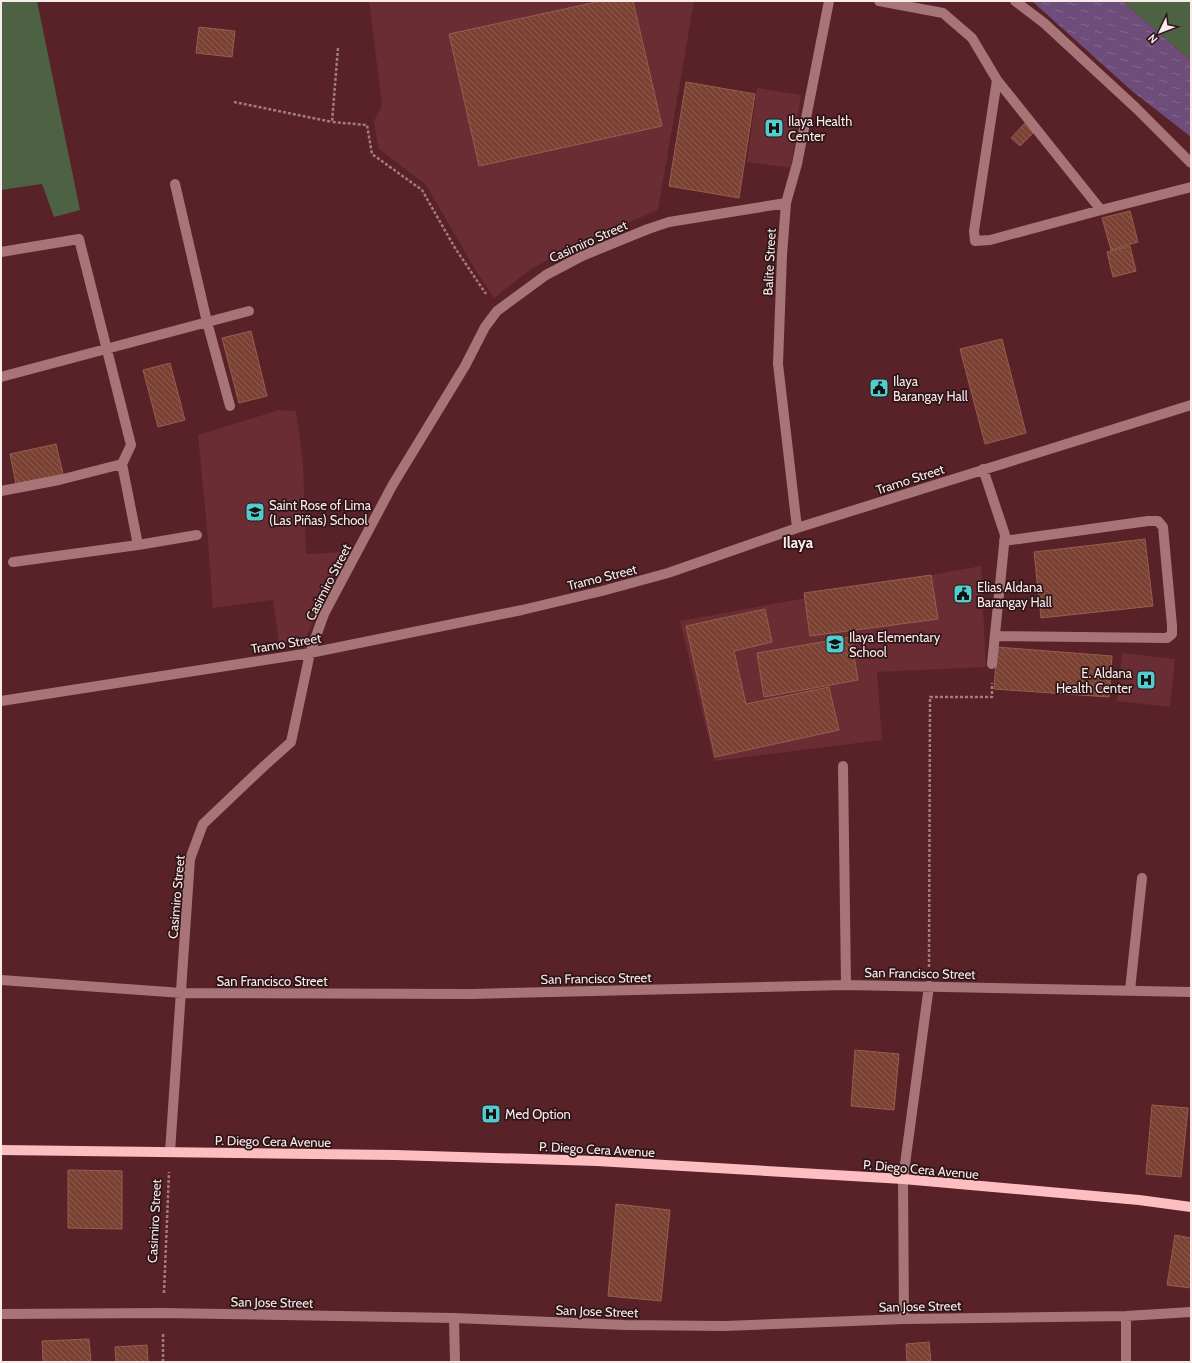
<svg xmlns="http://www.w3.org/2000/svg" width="1192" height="1363" font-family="Cabin,sans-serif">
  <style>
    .built { fill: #6a2d34 }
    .green { fill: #4d6243 }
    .water { fill: url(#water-ripples) }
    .building { fill: url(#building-back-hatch); stroke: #985d4d }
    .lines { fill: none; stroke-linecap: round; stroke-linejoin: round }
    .path { stroke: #a17c80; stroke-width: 2.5; stroke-dasharray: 3 2; stroke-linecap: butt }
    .minor { stroke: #a77477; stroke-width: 10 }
    .major { stroke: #fdbec1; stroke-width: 10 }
    .labels { text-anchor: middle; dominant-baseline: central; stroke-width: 3.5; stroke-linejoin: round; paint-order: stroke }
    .poi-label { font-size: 13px; fill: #faebeb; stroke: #2e1517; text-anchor: start }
    .street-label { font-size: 13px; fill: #faebeb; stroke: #2e1517 }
    .quarter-label { font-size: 15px; font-weight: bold; fill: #faebeb; stroke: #2e1517 }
  </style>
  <defs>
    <pattern id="water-ripples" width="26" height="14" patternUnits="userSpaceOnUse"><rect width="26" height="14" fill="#6e4d7b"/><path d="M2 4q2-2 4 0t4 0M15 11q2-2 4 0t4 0" fill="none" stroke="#84678e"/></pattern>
    <pattern id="building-back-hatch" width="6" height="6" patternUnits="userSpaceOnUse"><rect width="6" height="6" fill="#7b4234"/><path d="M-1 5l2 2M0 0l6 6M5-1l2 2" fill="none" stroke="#8f5d52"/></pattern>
  </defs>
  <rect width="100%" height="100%" fill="#592128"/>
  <path class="built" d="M369,1H694L658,210L572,247L531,269L494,298L476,271L426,185L378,148L374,121L382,105Z
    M757,88L801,95L791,168L747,162Z
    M279,410L296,411L303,462L306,554L345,552L306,637L279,644L273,600L213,608L207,529L198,435Z
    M981,566L986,667L877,672L882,740L714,761L680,621Z
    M1122,653L1175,659L1170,707L1117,701Z"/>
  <path class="green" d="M1,1H37L80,210L54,217L42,184L1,190Z
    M1122,1H1191V61Z"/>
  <path class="water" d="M1032,1H1122L1191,61V137L1132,91Z"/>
  <path class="building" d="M601,1H633L662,126L479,166L449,34Z
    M199,27L235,31L232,57L196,53Z
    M686,82L755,94L739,198L669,186Z
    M1025,123L1034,132L1020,146L1011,138Z
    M1130,211L1138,242L1111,250L1102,218Z
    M1130,246L1136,271L1113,277L1107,252Z
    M251,331L267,396L239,403L222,338Z
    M1002,339L1026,433L985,444L960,349Z
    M170,363L185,420L158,427L143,370Z
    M56,444L63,474L16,484L10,454Z
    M1145,539L1153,606L1041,618L1034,552Z
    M931,575L938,619L810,636L804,593Z
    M765,609L772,642L734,651L746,704L829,687L839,730L715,757L686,626Z
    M851,637L858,680L764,697L757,653Z
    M997,647L1112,656L1109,697L994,689Z
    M855,1050L899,1054L894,1110L851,1106Z
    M1152,1105L1188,1108L1181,1177L1146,1174Z
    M68,1170L122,1171V1229L68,1228Z
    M616,1204L670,1210L661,1301L608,1296Z
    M1175,1235L1191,1238V1288L1167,1285Z
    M89,1339L91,1362H43L42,1341Z
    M929,1342L931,1362H907L906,1344Z
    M147,1345L148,1362H116L115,1347Z"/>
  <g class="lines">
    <path class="path" d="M338,48L332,122L367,125L372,154L422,190L455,248L486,294
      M234,102L332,122
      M929,967L930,697H992V683
      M164,1293L169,1172
      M163,1362V1332"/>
    <path class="minor" d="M879,1L943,13L972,38L997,80L1101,210
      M1015,1L1044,23L1136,108L1191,163
      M997,80L974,231L975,241L990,240L1101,210L1191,187
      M175,184L207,322L230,406
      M1,252L79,239L131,445L122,464L138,545L13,562
      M1,377L249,311
      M983,469L1005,535L992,664
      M1,491L59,480L122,464
      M797,528L778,364L782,255L786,203L797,164L829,1
      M138,545L197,535
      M995,636L1167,638L1172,634V626L1163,527L1158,521H1148L1004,541
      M1,701L310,653L522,610L602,591L668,573L797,528L1191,405
      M843,766L846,985
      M1,980L182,993L471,994L846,985L1191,992
      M1130,990L1142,878
      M170,1152L190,859L203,824L263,767L291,742L310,653L324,614L392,486L465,366L485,327L497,311L546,275L582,256L648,229L669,222L786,203
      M1,1314L163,1313L454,1318L625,1325L724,1326L904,1319L1126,1316L1191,1312
      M1126,1316V1362
      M454,1318L455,1362
      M904,1319L903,1179L929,986"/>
    <path class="major" d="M1,1150L395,1155L597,1161L903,1179L1139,1200L1191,1207"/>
  </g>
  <defs>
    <g id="hospital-square" transform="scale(1)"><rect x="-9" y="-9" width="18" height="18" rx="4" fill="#52cdcd" stroke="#2e1517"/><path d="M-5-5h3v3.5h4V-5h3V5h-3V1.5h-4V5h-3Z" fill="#111"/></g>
    <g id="civic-square" transform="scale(1)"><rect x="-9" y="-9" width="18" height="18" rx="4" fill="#52cdcd" stroke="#2e1517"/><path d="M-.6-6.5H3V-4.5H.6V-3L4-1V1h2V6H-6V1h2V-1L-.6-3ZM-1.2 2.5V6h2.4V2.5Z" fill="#111"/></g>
    <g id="school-square" transform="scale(1)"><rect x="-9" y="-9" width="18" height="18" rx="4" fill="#52cdcd" stroke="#2e1517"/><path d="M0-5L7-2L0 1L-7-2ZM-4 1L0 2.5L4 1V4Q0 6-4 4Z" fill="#111"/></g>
  </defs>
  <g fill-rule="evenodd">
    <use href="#hospital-square" x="774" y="128"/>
    <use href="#civic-square" x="879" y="388"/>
    <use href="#school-square" x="255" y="512"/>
    <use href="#civic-square" x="963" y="594"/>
    <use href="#school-square" x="835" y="644"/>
    <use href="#hospital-square" x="1146" y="680"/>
    <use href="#hospital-square" x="491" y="1114"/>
  </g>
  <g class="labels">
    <g class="poi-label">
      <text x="788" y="121">Ilaya Health<tspan x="788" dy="15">Center</tspan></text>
      <text x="893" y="381">Ilaya<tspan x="893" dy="15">Barangay Hall</tspan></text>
      <text x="269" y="505">Saint Rose of Lima<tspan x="269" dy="15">(Las Piñas) School</tspan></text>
      <text x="977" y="587">Elias Aldana<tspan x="977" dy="15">Barangay Hall</tspan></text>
      <text x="849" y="637">Ilaya Elementary<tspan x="849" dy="15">School</tspan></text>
      <text x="1132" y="673" text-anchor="end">E. Aldana<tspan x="1132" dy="15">Health Center</tspan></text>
      <text x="505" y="1114">Med Option</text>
    </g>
    <g class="street-label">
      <text transform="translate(588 241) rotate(-24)">Casimiro Street</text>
      <text transform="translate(769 262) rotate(-87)">Balite Street</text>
      <text transform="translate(910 479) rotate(-18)">Tramo Street</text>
      <text transform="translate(602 577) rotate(-14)">Tramo Street</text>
      <text transform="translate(328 582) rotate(-63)">Casimiro Street</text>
      <text transform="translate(286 643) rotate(-9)">Tramo Street</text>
      <text transform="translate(176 897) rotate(-85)">Casimiro Street</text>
      <text transform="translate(920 973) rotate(1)">San Francisco Street</text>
      <text transform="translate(596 978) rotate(-1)">San Francisco Street</text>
      <text x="272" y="981">San Francisco Street</text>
      <text transform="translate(273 1141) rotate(1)">P. Diego Cera Avenue</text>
      <text transform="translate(597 1149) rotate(3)">P. Diego Cera Avenue</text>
      <text transform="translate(921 1169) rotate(5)">P. Diego Cera Avenue</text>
      <text transform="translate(154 1221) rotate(-87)">Casimiro Street</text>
      <text transform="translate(272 1302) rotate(1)">San Jose Street</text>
      <text transform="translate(920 1306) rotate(-1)">San Jose Street</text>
      <text transform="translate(597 1311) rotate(2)">San Jose Street</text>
    </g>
    <g class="quarter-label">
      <text x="798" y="543">Ilaya</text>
    </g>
  </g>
  <rect width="1192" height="1363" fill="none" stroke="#faebeb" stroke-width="4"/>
  <g transform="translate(1160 32) rotate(227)" stroke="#2e1517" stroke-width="3" paint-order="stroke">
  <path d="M0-3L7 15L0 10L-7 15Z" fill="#faebeb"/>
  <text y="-6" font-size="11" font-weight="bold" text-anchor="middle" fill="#faebeb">N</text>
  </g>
</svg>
